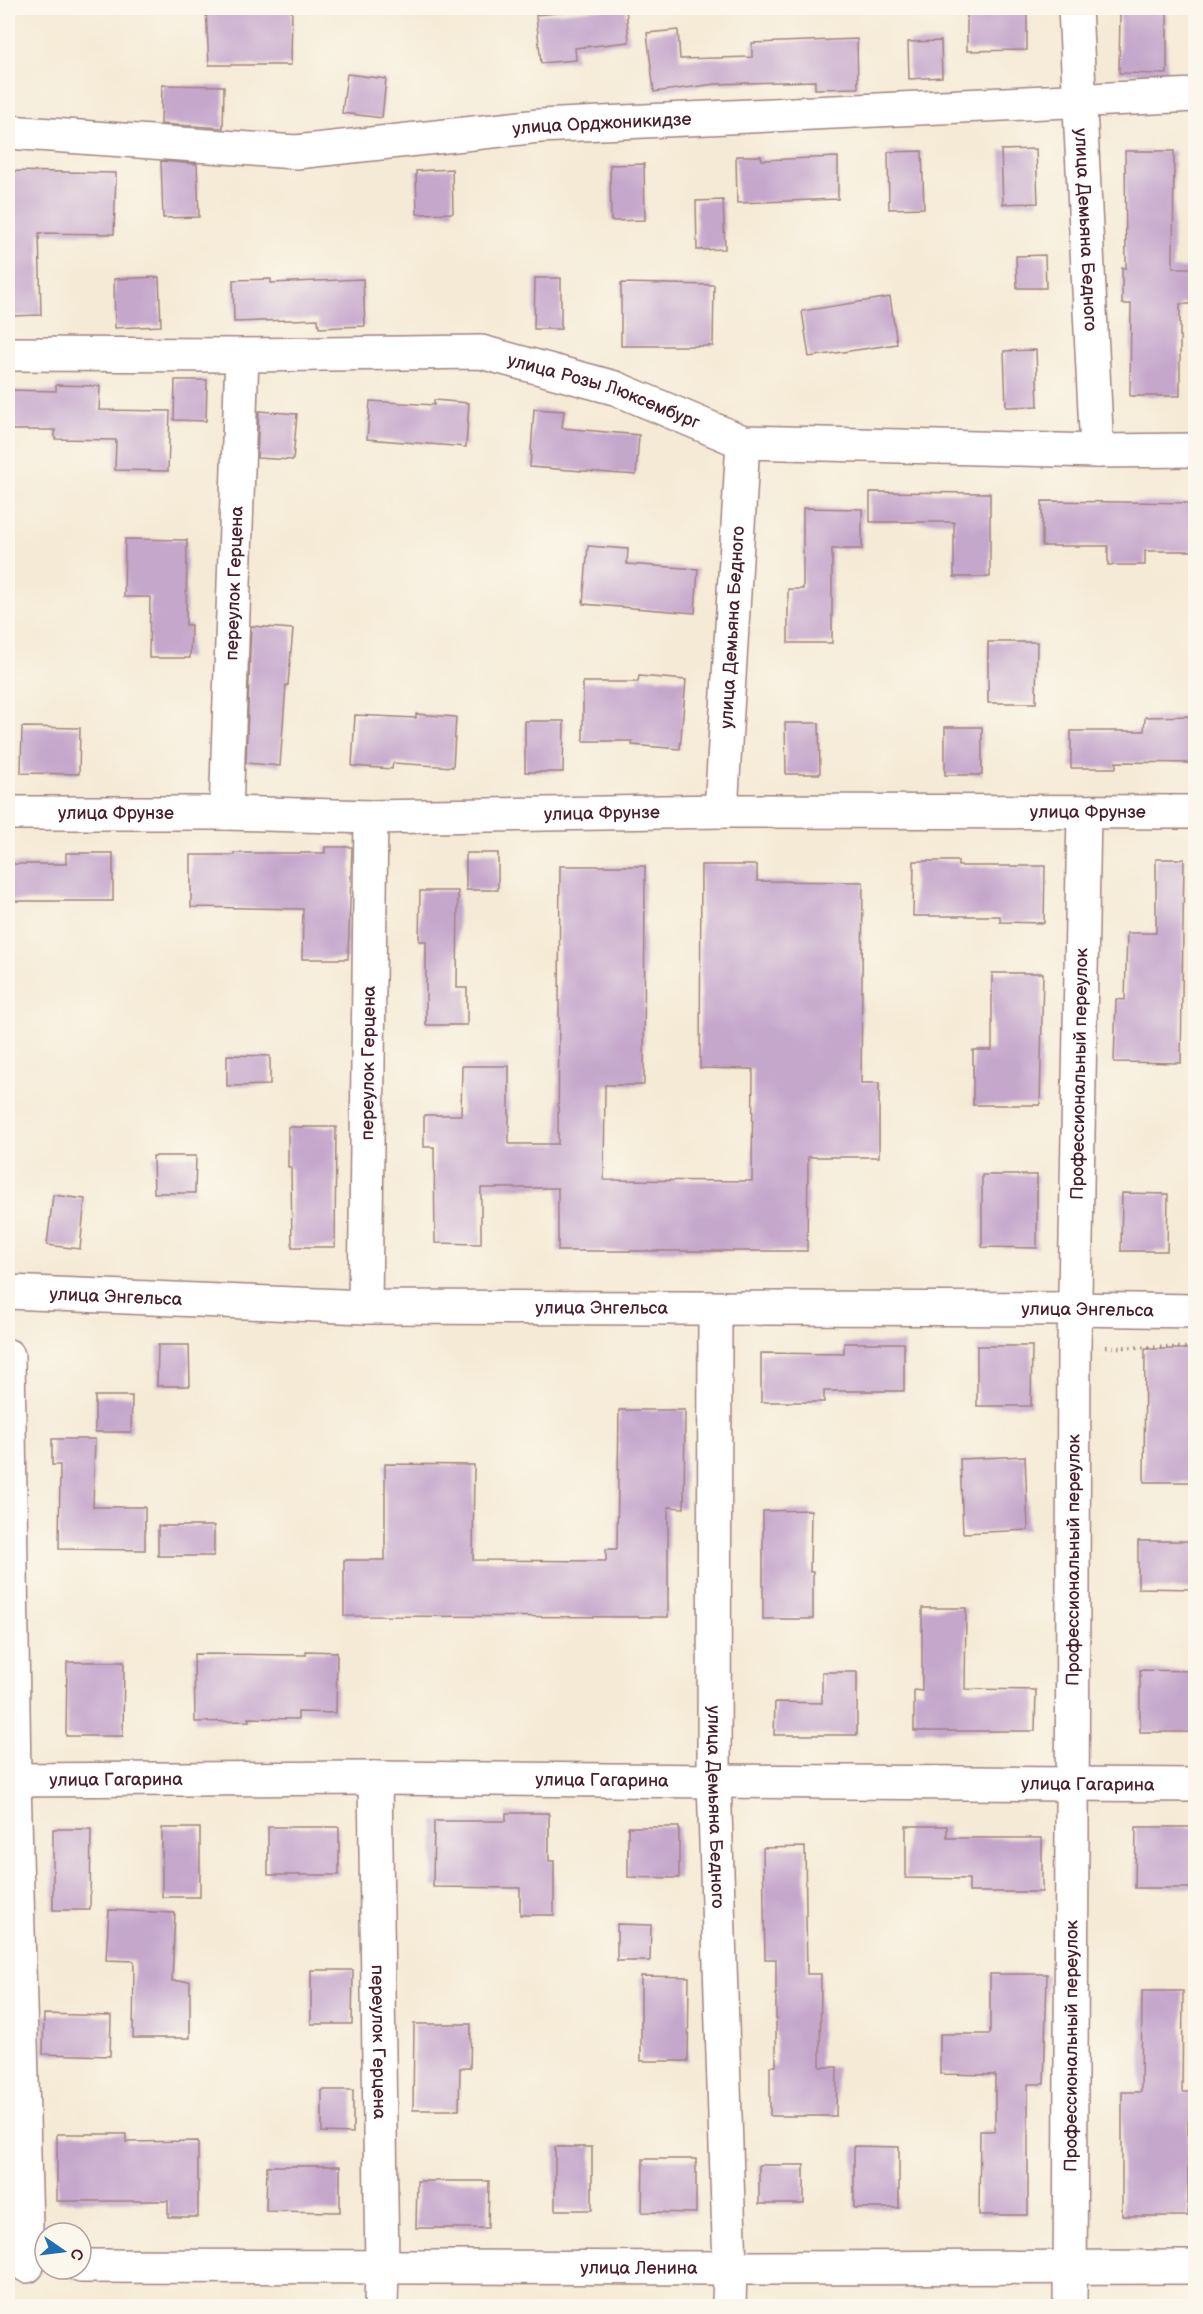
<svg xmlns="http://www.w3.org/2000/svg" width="1203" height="2314" font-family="'Balsamiq Sans',sans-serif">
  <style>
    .building { fill: #c5a7cc }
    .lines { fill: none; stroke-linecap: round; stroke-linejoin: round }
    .street-casing { stroke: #a08480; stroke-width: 36 }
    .secondary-casing { stroke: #a08480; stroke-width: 36 }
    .path { stroke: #a08480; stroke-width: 4; stroke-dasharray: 1.5 4.5; stroke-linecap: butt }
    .street { stroke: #fff; stroke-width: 33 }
    .secondary { stroke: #fff; stroke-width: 33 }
    .labels { text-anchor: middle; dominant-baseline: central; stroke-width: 4.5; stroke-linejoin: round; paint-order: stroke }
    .street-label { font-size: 18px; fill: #4a1f2b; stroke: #fbf7ec }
  </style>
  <rect width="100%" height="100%" fill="#fbf7ec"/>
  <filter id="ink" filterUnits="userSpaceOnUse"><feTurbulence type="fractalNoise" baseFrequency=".0167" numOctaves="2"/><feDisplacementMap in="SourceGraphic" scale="12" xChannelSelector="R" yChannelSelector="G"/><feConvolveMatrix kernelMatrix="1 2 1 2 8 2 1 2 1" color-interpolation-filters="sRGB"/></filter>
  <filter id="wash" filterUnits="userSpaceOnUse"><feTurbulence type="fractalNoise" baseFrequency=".008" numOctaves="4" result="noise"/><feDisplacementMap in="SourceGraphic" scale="24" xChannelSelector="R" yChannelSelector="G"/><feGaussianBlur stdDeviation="1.35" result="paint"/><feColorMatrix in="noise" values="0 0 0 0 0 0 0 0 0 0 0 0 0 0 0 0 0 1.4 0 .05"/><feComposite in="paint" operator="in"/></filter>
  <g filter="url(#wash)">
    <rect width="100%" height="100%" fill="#f5ead5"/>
    <g id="blocks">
      <path class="building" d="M206,8H292L291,65H209Z
        M608,8H626L629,42L575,48L576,60L541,63L536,15Z
        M967,8H1027V50L967,51Z
        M1120,12H1167V74L1119,73Z
        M678,30L680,59L752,57V43L857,39L858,88L815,89V81L716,84L654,92L647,33Z
        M941,41L942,77L909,79L908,42Z
        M347,74L386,79L382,118L342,113Z
        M162,85L224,86L223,128L161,124Z
        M1036,149L1038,203L1003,204L1001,150Z
        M922,151L924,208L889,209L888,152Z
        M1125,151H1174L1173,268H1196V304H1180V396H1130L1131,304H1122V268H1126Z
        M736,156H761L762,160L838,157V199L737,203Z
        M161,161L197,164L199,217L163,218Z
        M644,164L645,220L611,221L610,165Z
        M452,169L453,213L417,214L416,171Z
        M8,171L116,173L114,234L39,233L41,315L11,316Z
        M723,200L725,249L697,250L696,201Z
        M1045,255L1046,288H1017L1016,256Z
        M159,277L161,326L115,328L114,279Z
        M535,278H561V329H534Z
        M271,279V283L363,279L365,326L319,328L318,319L234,322L233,280Z
        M621,283L714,285L713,346H621Z
        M890,297L897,344L809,357L802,311Z
        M1036,350L1038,406L1006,407L1004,351Z
        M175,380H207L206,421L174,420Z
        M56,385L100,386L99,410L170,411L168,471L115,470L116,440L55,439V430H8V390L56,391Z
        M434,400L469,403L466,447L367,439L370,401L434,405Z
        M534,409L564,411L562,428L639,435L636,475L530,467Z
        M259,411L297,414L293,460L257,458Z
        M870,492L990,493V577H954V522H870Z
        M1042,501L1196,503V551H1145V565H1108V546H1042Z
        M803,508L862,509V549H832V643H788V589H803Z
        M125,539L187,540L186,625H191L190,658H149L150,597H124Z
        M588,546L628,549L627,564L698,569L695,613L583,604Z
        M251,626L293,629L288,685H286L280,766L246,763Z
        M988,642H1037L1036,703H988Z
        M639,676L686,680L680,749L632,745L633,741H583V682H638Z
        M416,714L456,717L453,767L393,763L392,769L352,766L355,715L416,718Z
        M1195,716V763L1116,762V768H1071V731H1144L1145,717Z
        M525,721H564L563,772H525Z
        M785,723H819L820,774H786Z
        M22,727L80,728L79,774L21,773Z
        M945,727H982V775H945Z
        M325,847H352L348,959H302L303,909L191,907V855H234V853H325Z
        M66,853H113V901H8V864H66Z
        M466,853H498V890H466Z
        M1156,859H1184L1181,1063L1114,1062L1116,999L1125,1000L1127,933H1156Z
        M914,861H958V866H1045L1044,923L1000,922V916H913Z
        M701,865H757V881L863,882L861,1083H879V1157H808L807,1251H558V1188H481V1244L435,1243L434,1147H424V1115H461L462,1066H509V1144H558L560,866H645L644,1085H605L604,1180L752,1181L753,1069L700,1068Z
        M420,891H458L457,988H467V1025H426V941H419Z
        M992,973H1043L1040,1105H973V1050H992Z
        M227,1055L270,1056V1085L227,1086Z
        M288,1127H336L335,1247H292L291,1167H288Z
        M153,1156H196L195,1193H154Z
        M982,1175H1037V1248L982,1247Z
        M1122,1193L1168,1194L1167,1251H1121Z
        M53,1195L85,1199L80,1249L47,1245Z
        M844,1343H904V1391H824V1402H761V1353L844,1354Z
        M158,1345H189L190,1386H157Z
        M977,1346H1032L1031,1406H977Z
        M1145,1349H1196V1482H1144Z
        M95,1396H132L131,1432H95Z
        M619,1410H685L684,1508L668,1507V1617L344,1616V1560H385V1464L474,1465L473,1560L606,1561V1549H617Z
        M52,1439H95L93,1507H145V1550L59,1549L60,1465H52Z
        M1025,1456L1028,1530L963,1533L960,1459Z
        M811,1510L810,1572H813V1619H763V1511Z
        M158,1526H214V1556H158Z
        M1138,1541H1196V1589L1138,1588Z
        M922,1608H966L965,1689L1036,1690L1035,1731H914V1690L922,1691Z
        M306,1651L337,1652L336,1713L298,1712V1719L248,1718L249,1721L195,1722L194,1654L306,1655Z
        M67,1662H124L123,1736H66Z
        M1140,1670L1196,1671V1732H1140Z
        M822,1672H857V1735H774L775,1702L822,1703Z
        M506,1813H549V1861H554V1915H520V1888L433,1887L434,1821H506Z
        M906,1826H947V1838H1042V1892H969V1879L906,1878Z
        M268,1827H339V1875H268Z
        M628,1827H679V1878L628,1877Z
        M1136,1827H1196V1888H1135Z
        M162,1828H200V1897H162Z
        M53,1829H91L90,1910H53Z
        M805,1847L807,1974H821L820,2067H837L836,2116H770V2066H776V1959H765L763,1848Z
        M109,1910L175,1913L172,1981H190V2038H133L134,1961L106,1960Z
        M617,1924L651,1925L650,1961H617Z
        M311,1970H353L352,2024H311Z
        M990,1974H1047L1044,2084H1028V2215H979L980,2131H995V2075L940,2074V2034H990Z
        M641,1976L689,1977L688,2061H641Z
        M1142,1991H1183L1182,2092H1196V2122H1188V2216H1122V2092H1141Z
        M44,2014L111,2016L110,2056L43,2054Z
        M414,2024H471L470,2068H460L459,2110H413Z
        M322,2090H353V2133L322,2132Z
        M57,2134H126V2142L198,2141V2217H168V2201H57Z
        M854,2146L899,2147V2208H854Z
        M555,2147H592V2210H555Z
        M643,2159H696V2213L642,2212Z
        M759,2165H804V2204H759Z
        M267,2166H340V2212L266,2211Z
        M417,2181H489L488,2228H416Z"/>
    </g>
  </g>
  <g filter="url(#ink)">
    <use href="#blocks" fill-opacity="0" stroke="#a08480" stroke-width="1.5"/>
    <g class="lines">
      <g class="street-casing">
        <g id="street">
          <path id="s1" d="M1075,8L1097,451"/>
          <path id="s2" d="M8,132L296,152L539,126L1196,95"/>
          <path id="s3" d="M8,354L242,355L481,352L615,388L743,442L1097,451L1196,450"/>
          <path id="s4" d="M721,811L743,442"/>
          <path id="s5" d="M8,813H226L371,817L721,811L1196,812"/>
          <path id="s6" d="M226,813L242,355"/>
          <path id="s7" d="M365,1307L371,817"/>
          <path id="s8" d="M715,1309L714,1781L730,2268L729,2306"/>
          <path d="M8,1356L14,1780L27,2266"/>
          <path id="s9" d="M375,1778L382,2268L381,2306"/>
          <path id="s10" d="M8,1780L375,1778L1196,1785"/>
          <path id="s11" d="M81,2266L730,2268L1196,2267"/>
          <path id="s12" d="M1070,2306L1074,1347L1084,813"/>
        </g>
      </g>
      <g class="secondary-casing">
        <g id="secondary">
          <path id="s13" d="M8,1292L365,1307L1074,1309L1196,1311"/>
        </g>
      </g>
      <path class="path" d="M1106,1347L1196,1348"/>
      <use href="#street" class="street"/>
      <use href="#secondary" class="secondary"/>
    </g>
  </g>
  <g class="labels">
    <g class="street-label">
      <text stroke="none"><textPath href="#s2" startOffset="596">улица Орджоникидзе</textPath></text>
      <text stroke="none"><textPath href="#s1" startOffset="222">улица Демьяна Бедного</textPath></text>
      <text stroke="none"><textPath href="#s3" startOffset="602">улица Розы Люксембург</textPath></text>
      <text stroke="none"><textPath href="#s6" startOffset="230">переулок Герцена</textPath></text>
      <text stroke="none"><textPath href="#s4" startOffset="184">улица Демьяна Бедного</textPath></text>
      <text stroke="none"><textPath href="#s5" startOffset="108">улица Фрунзе</textPath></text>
      <text stroke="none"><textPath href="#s5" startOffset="594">улица Фрунзе</textPath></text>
      <text stroke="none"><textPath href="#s5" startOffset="1080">улица Фрунзе</textPath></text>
      <text stroke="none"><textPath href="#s7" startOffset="244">переулок Герцена</textPath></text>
      <text stroke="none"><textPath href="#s12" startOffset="1232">Профессиональный переулок</textPath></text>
      <text stroke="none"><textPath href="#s13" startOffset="108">улица Энгельса</textPath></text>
      <text stroke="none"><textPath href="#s13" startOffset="594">улица Энгельса</textPath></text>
      <text stroke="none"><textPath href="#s13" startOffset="1080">улица Энгельса</textPath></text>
      <text stroke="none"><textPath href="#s12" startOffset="746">Профессиональный переулок</textPath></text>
      <text stroke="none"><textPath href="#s10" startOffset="108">улица Гагарина</textPath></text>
      <text stroke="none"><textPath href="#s10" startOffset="594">улица Гагарина</textPath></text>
      <text stroke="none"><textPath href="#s10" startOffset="1080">улица Гагарина</textPath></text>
      <text stroke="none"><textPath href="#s8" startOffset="498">улица Демьяна Бедного</textPath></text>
      <text stroke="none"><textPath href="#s9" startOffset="264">переулок Герцена</textPath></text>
      <text stroke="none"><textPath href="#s12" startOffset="260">Профессиональный переулок</textPath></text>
      <text stroke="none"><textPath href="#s11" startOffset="558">улица Ленина</textPath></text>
    </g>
  </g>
  <rect width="1203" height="2314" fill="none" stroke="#fbf7ec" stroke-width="30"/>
  <g transform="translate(63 2251) rotate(104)"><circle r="28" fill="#fbf7ec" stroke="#b4a19f" stroke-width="1.5"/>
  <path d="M0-4.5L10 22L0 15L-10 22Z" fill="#1f6fb2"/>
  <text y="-9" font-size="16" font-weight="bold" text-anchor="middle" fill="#4a1f2b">С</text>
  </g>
</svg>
